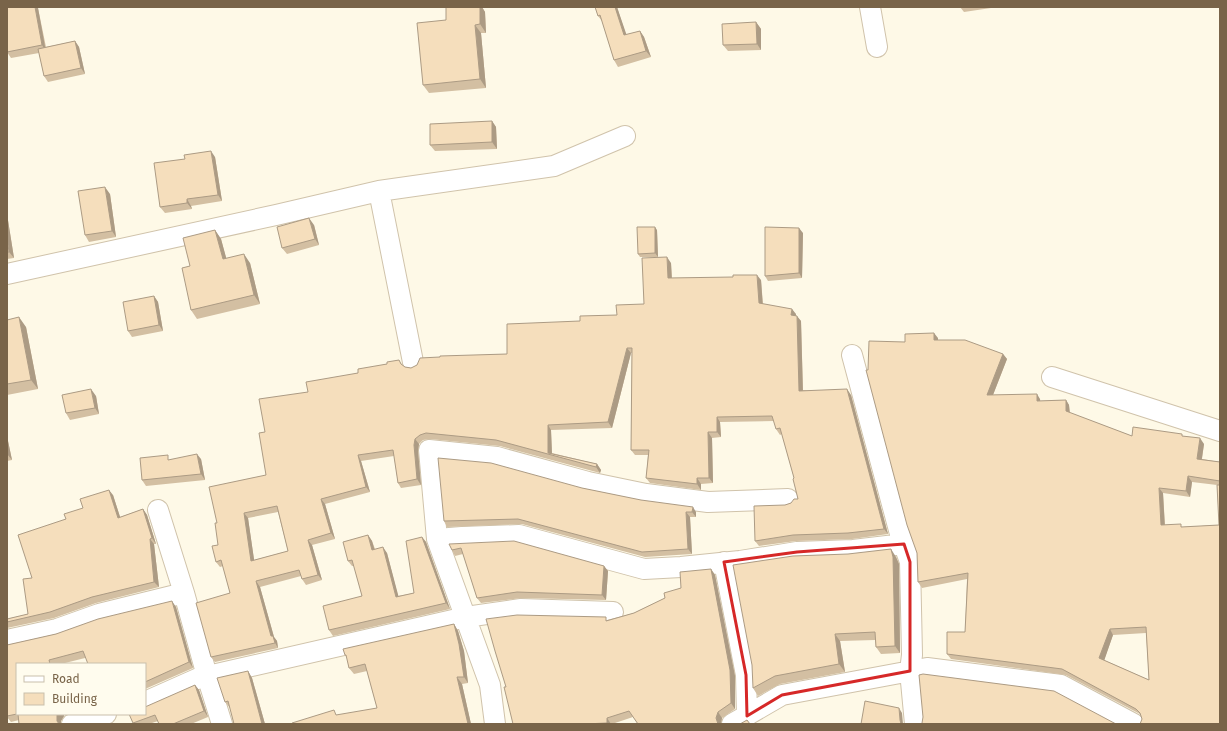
<svg xmlns="http://www.w3.org/2000/svg" width="1227" height="731" font-family="'Fira Sans',sans-serif">
  <style>
    .lines { fill: none; stroke-linecap: round; stroke-linejoin: round }
    .street-casing { stroke: #d0c3ab; stroke-width: 22 }
    .street { stroke: #fff; stroke-width: 20 }
    .wall { fill: #d3bfa2; fill-rule: evenodd }
    .shaded-wall { fill: #ac9b84 }
    .building { fill: #f5debc; stroke: #ac9b84; fill-rule: evenodd }
    .marked { fill: none; stroke: #d62828; stroke-width: 3; stroke-linejoin: round }
  </style>
  <rect width="100%" height="100%" fill="#fef9e7"/>
  <g class="lines">
    <g class="street-casing">
      <path id="street" d="M870,7L877,47
        M379,191L413,362
        M7,274L276,215L379,191L554,166L625,136
        M852,355L900,534L910,562L912,655L910,671L915,724
        M1052,377L1220,431
        M158,510L184,593L207,676L222,724
        M437,539L462,537L519,535L644,569L681,567L740,561L797,552L853,550L904,544
        M724,562L746,675L747,716
        M7,640L57,629L99,614L184,593
        M145,702L199,678L466,617L521,609L613,612
        M72,724L106,714
        M495,724L490,685L437,539L429,450L497,457L588,482L646,494L708,502L788,499
        M732,724L782,695L927,668L1061,685L1134,724"/>
    </g>
    <use href="#street" class="street"/>
  </g>
  <path class="wall" d="M7,7H42L38,8L46,47L75,41L79,47L85,74L48,82L44,76L39,53L11,58L7,52Z
    M480,7H482L485,12L486,33H481L486,88L429,93L423,85L446,20Z
    M595,7H617L626,35L640,31L644,37L651,57L618,67L614,60L602,21L598,16Z
    M960,7H990L991,8L964,12Z
    M756,22L761,29V50L728,51L723,45Z
    M492,121L496,127L497,149L435,151L430,145Z
    M215,157L222,201L191,206L192,209L165,213L160,207Z
    M110,194L116,237L89,242L85,235Z
    M7,214L14,258L7,259Z
    M314,225L319,245L287,254L282,248Z
    M215,230L221,239L226,258L250,263L260,304L197,319L191,310L190,266Z
    M657,230L658,257H640L638,254Z
    M803,233L802,278L768,281L765,276Z
    M671,263L672,278L761,280L763,304L796,314V316L801,321L803,390L851,395L888,534L852,539L796,541L759,546L755,541L785,505L791,503L798,499L794,478L782,434L780,435L776,429L774,421L720,422L721,437L712,438L713,483L701,484V490L650,483L646,478L648,455H635L631,450L632,353H631L612,428L551,430L552,453L597,464L601,470L600,473L500,446L430,439L423,440L419,444L418,451L421,485L401,488L398,483L394,456L361,461L370,492L325,504L335,539L312,545L322,580L306,585L302,579L301,576L260,587L274,637L277,641L278,648L215,662L211,657L230,593L223,566L220,567L216,562L218,545L217,523L266,475L265,432L308,392L358,373L399,360L402,365L405,367L411,368L440,357L507,354L580,321L617,315L644,304ZM278,512L288,551L254,560L248,518Z
    M154,296L158,302L163,331L132,337L128,331Z
    M7,320L26,327L38,389L7,395Z
    M938,338V340L1003,354L1007,359L993,395L1040,399V401L1066,400L1069,405L1070,413L1132,436H1184L1204,444L1202,459L1220,462V724L1142,719L1141,715L1140,714L1066,675L951,659L947,654L965,632L967,579L922,588L918,582L917,553L868,370L905,342ZM1192,482L1217,485L1219,525L1183,527L1165,525L1163,493L1190,497ZM1146,633L1149,680L1104,660L1113,635Z
    M96,396L99,414L70,420L66,413Z
    M7,438L8,441L12,460L7,461Z
    M171,459H201L205,480L146,486L142,480Z
    M582,488L696,512V517H690L692,554L645,557L522,524L447,527L444,521Z
    M113,495L120,517L143,509L147,515L156,544H154L159,587L96,603L54,618L7,628V619L28,614L32,578L66,519L83,508Z
    M368,535L372,541L375,549L387,553L398,596L414,593L422,537L426,542L450,609L333,636L329,630L362,596L354,566H352L348,561Z
    M449,544L604,566L608,571L606,600L521,598L481,603L477,598L463,554L455,556Z
    M896,557L899,564L900,653L881,654L876,647L875,640L840,641L845,672L780,684L758,696L753,688Z
    M711,569L715,575L735,676V709L722,718L721,724H638L633,717L612,724H513L506,687L607,620L634,613L665,598Z
    M176,607L193,668L145,689V664L85,658L61,664H17L64,716L61,721L19,720L11,722L7,717V645Z
    M454,624L458,631L464,651L468,683L462,684L471,724L377,708L367,671L354,674L349,668L347,658L345,655Z
    M248,671L252,678L265,724H234L230,708L225,702Z
    M195,685L199,690L208,717L191,724H159L158,721L149,724H133V723Z"/>
  <path class="shaded-wall" d="M35,7L38,8L46,52L42,45Z
    M480,7H482L485,12L486,33L480,24Z
    M615,7H617L629,42L624,35Z
    M756,22L761,29V50L757,44Z
    M475,25L481,33L486,88L480,79Z
    M640,31L644,37L651,57L646,51Z
    M75,41L79,47L85,74L81,68Z
    M492,121L496,127L497,149L492,142Z
    M211,151L215,157L222,201L218,195Z
    M105,187L110,194L116,237L112,231Z
    M187,199L191,206L192,209L187,203Z
    M7,214L14,258L9,252L7,237Z
    M309,218L314,225L319,245L315,239Z
    M655,227L657,230L658,257L655,253Z
    M799,228L803,233L802,278L799,273Z
    M215,230L221,239L229,268L223,259Z
    M244,254L250,263L260,304L254,295Z
    M667,257L671,263L672,284L668,278Z
    M757,275L761,280L763,309L759,303Z
    M154,296L158,302L163,331L159,325Z
    M792,309L796,314L795,321L791,315Z
    M797,316L801,321L803,396L799,391Z
    M19,317L26,327L38,389L31,380Z
    M934,333L938,338V345L934,340Z
    M627,348L631,353L612,428L608,422Z
    M1003,354L1007,359L991,400L987,395Z
    M91,389L96,396L99,414L95,408Z
    M847,389L851,395L888,534L884,529Z
    M1037,394L1040,399L1041,407L1037,401Z
    M1066,400L1069,405L1070,417L1066,411Z
    M717,417L720,422L721,437L717,432Z
    M548,425L551,430L552,455L548,453Z
    M708,432L712,438L713,483L709,478Z
    M7,438L8,441L12,460L7,454Z
    M1200,438L1204,444L1201,464L1197,459Z
    M415,439L419,444L418,451L421,485L417,479L414,445Z
    M197,454L201,459L205,480L201,474Z
    M358,455L361,461L370,492L366,487Z
    M597,464L601,470L600,473L596,467Z
    M1188,476L1192,482L1190,497L1186,491Z
    M697,478L701,484V490L697,484Z
    M1159,488L1163,493L1165,530L1161,525Z
    M109,490L113,495L122,523L118,518Z
    M321,499L325,504L335,539L331,533Z
    M693,507L696,512V517L692,512Z
    M143,509L147,515L156,544L152,538Z
    M686,512L690,517L692,554L688,549Z
    M244,513L248,518L255,566L251,561Z
    M368,535L372,541L376,555L372,550Z
    M422,537L426,542L450,609L446,603Z
    M150,539L154,544L159,587L154,582Z
    M308,540L312,545L322,580L318,575Z
    M383,547L387,553L400,602L396,597Z
    M891,549L896,557L899,564L900,653L895,646Z
    M604,566L608,571L606,600L602,595Z
    M711,569L715,575L735,676V709L731,703Z
    M256,581L260,587L274,637L277,641L278,648L271,636Z
    M172,601L176,607L193,668L189,662Z
    M454,624L458,631L464,651L468,683L464,677Z
    M1110,629L1113,635L1103,664L1099,658Z
    M835,634L840,641L845,672L839,664Z
    M248,671L252,678L265,724H262Z
    M457,677L462,684L471,724H468Z
    M195,685L199,690L208,717L204,711Z
    M899,708L902,713L903,724H901L900,720Z
    M718,712L722,718L721,724H718L716,718Z
    M58,714H64V716L61,721V724H59L57,721V715Z
    M607,718L611,724H608L607,723Z"/>
  <path class="building" d="M7,7H35L42,45L7,52Z
    M446,7H480V24L475,25L480,79L423,85L417,23L446,20Z
    M595,7H615L624,35L640,31L646,51L614,60L600,15L598,16Z
    M756,22L757,44L723,45L722,24Z
    M75,41L81,68L44,76L38,49Z
    M492,121V142L430,145V124Z
    M211,151L218,195L187,199V203L160,207L154,163L185,159L184,155Z
    M105,187L112,231L85,235L78,191Z
    M309,218L315,239L282,248L277,227Z
    M637,227H655V253L638,254Z
    M765,227L799,228V273L765,276Z
    M215,230L223,259L244,254L254,295L191,310L182,268L190,266L183,238Z
    M7,237L9,252H7Z
    M667,257L668,278L733,277V275H757L759,303L792,309L791,315L797,316L799,391L847,389L884,529L848,533L793,535L755,541L754,506L785,505L791,503L794,499H798L793,479L794,478L780,428L776,429L772,416L717,417V432H708L709,478H697V484L646,478L649,450H631L632,348H627L608,422L548,425V453L597,464L596,467L496,440L426,433L420,435L415,439L414,445L417,479L398,483L393,450L358,455L366,487L321,499L331,533L308,540L318,575L302,579L299,570L256,581L271,636H273L275,643L211,657L196,603L230,593L221,560L216,562L212,546L218,545L215,523H217L209,487L266,475L259,433L265,432L259,399L308,392L306,382L358,373V369L387,364V362L399,360L401,364L405,367L411,368L417,365L420,358L440,357V356L507,354V324L580,321V316L617,315L616,305L644,304L642,258ZM277,506L288,551L251,561L244,513Z
    M154,296L159,325L128,331L123,302Z
    M19,317L31,380L7,384V320Z
    M934,333V340H965L1003,354L987,395L1037,394V401L1066,400V411L1132,436L1133,427L1182,434V436L1200,438L1197,459L1220,462V481L1188,476L1186,491L1159,488L1161,525L1181,524V527L1219,525L1217,485H1220V724H1140L1142,719L1140,713L1136,709L1062,669L947,654V632H965L968,573L918,582L917,553L907,525L866,370H868L869,341L905,342V334ZM1146,627L1149,680L1099,658L1110,629Z
    M91,389L95,408L66,413L62,395Z
    M197,454L201,474L142,480L140,458L168,455V460Z
    M438,458L491,463L582,488L641,500L693,507L692,512H686L688,549L642,552L518,519L444,521Z
    M109,490L118,518L143,509L152,538L150,539L154,582L92,597L50,612L7,622V619L28,614L23,579L32,578L18,535L66,519L64,514L83,508L80,499Z
    M368,535L372,550L383,547L396,597L414,593L406,541L422,537L446,603L329,630L323,606L362,596L352,560L348,561L343,542Z
    M514,541L604,566L602,595L517,592L477,598L461,548L452,550L449,544Z
    M891,549L893,557L895,646L876,647L875,632L835,634L839,664L775,676L753,688L752,665L733,565L793,556L848,554Z
    M711,569L730,670L731,703L718,712L716,718L718,724H696L695,723L694,724H638L629,711L607,718V723L584,724H513L504,687H506L495,651L486,619L517,615L606,617V621L634,613L665,598L664,593L681,588L680,572Z
    M172,601L189,662L145,682V664H88L83,651L49,660L50,664H17V714L7,716V645L56,634L98,619Z
    M454,624L459,644L464,677H457L468,724H292V723L334,710L336,715L377,708L365,664L349,668L346,655H345L343,649Z
    M248,671L262,724H234L228,701L225,702L217,678Z
    M923,674L1054,691L1116,724H921L922,723L923,717L919,675Z
    M195,685L204,711L173,724H159L155,715L133,723L129,714H145V707Z
    M865,701L899,708L900,720L901,724H861Z
    M18,714H58L57,715V721L59,724H19Z
    M747,720L750,724H740Z"/>
  <path class="marked" d="M904,544L910,562V671L782,695L747,716L746,675L724,562L797,552Z"/>
  <rect width="1227" height="731" fill="none" stroke="#796449" stroke-width="16"/>
  <rect x="16" y="663" width="130" height="52" fill="#fffcee" stroke="#c9bfac"/>
  <rect x="24" y="676" width="20" height="6" fill="#ffffff" stroke="#c9bfac"/>
  <text x="52" y="683" font-size="12" fill="#796449">Road</text>
  <rect x="24" y="693" width="20" height="12" fill="#f5debc" stroke="#c9bfac"/>
  <text x="52" y="703" font-size="12" fill="#796449">Building</text>
</svg>
